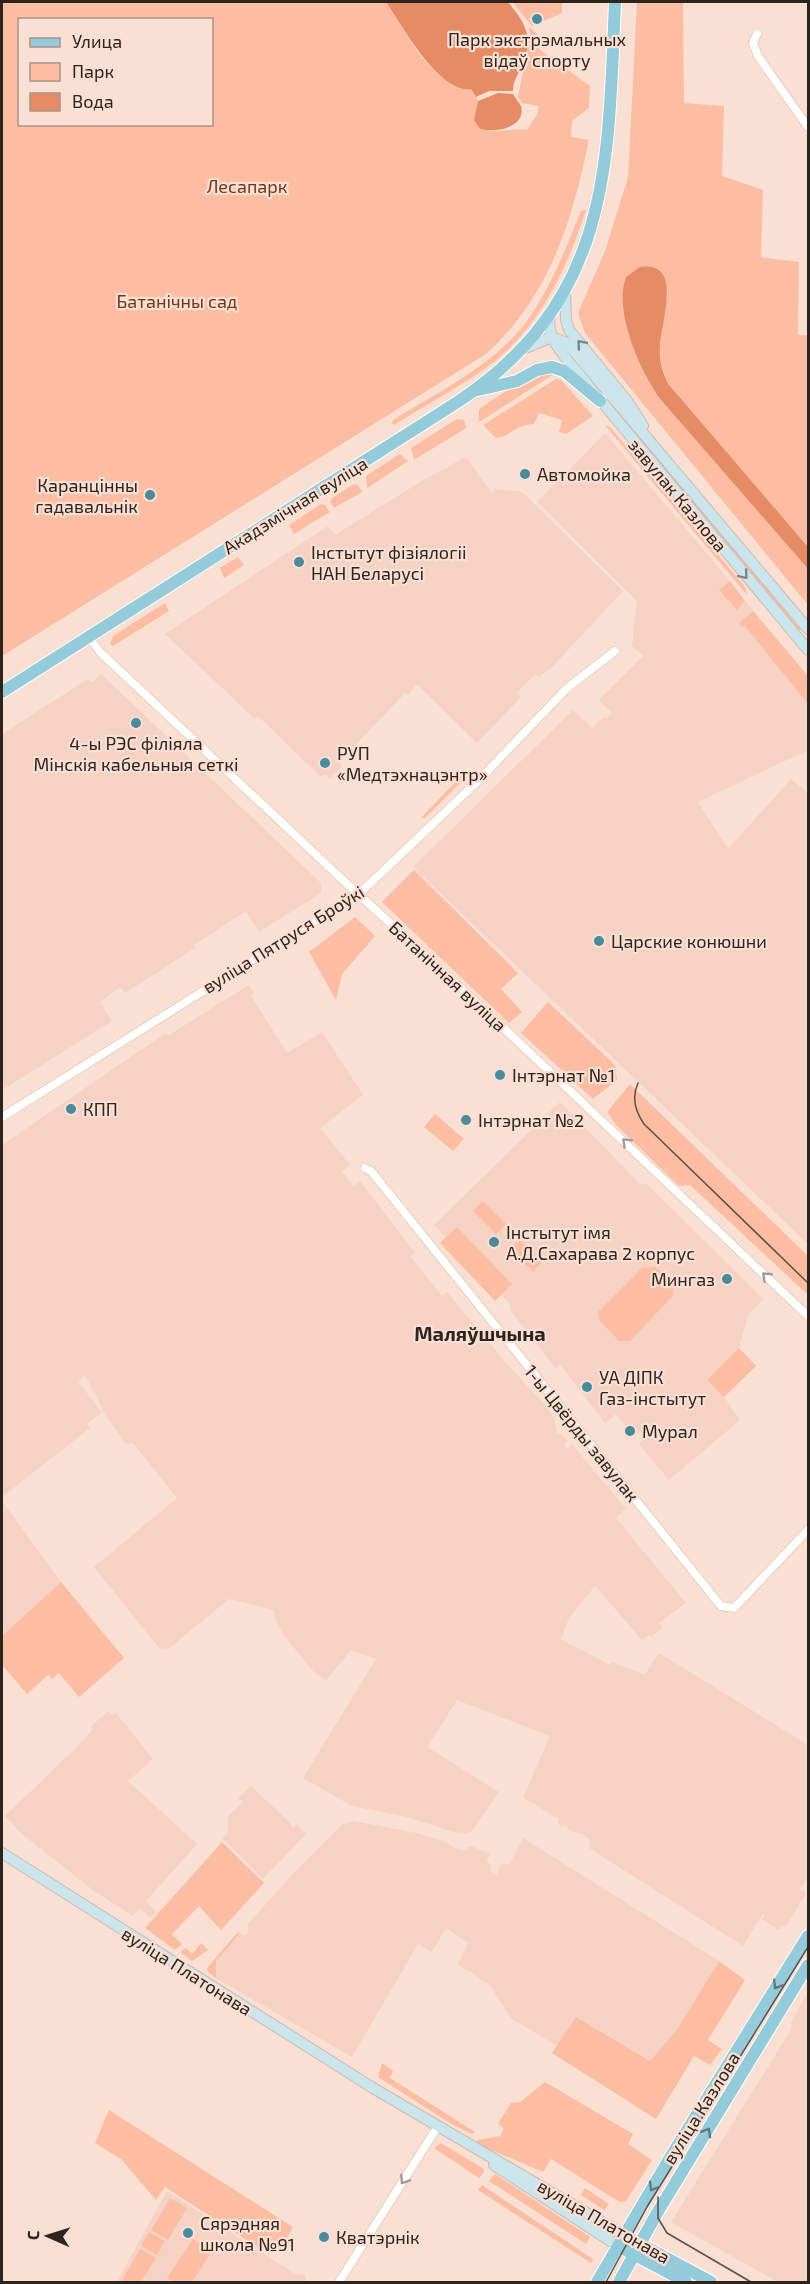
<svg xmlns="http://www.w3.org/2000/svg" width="810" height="2284" font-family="'Exo 2',sans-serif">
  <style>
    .built { fill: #f5d2c4 }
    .green { fill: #fcbda2; fill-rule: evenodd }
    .water { fill: #e58c65 }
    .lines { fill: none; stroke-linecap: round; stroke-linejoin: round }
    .street-casing { stroke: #d2b8ad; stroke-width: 9 }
    .secondary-casing { stroke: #d2b8ad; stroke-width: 12 }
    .primary-casing { stroke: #fff; stroke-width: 14 }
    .street { stroke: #fff; stroke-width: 8 }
    .secondary { stroke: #cae5ec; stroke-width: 10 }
    .primary { stroke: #94cbda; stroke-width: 12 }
    .tram { stroke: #5c4e48; stroke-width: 1.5 }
    .oneway { stroke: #7c8486 }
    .oneway2 { stroke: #a09c9a }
    .oneway3 { stroke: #60777c }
    .poi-dot { fill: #498a9c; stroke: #fadfd3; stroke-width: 2 }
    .labels { text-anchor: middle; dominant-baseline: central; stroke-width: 4.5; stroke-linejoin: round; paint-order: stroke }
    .poi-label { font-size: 18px; fill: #2d231f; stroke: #fadfd3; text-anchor: start }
    .park-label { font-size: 18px; fill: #71361c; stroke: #fadfd3 }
    .street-label { font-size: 18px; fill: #2d231f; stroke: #fadfd3 }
    .neighbourhood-label { font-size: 20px; font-weight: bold; fill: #2d231f; stroke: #fadfd3 }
  </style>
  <rect width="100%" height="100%" fill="#fadfd3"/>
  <path class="built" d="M605,433L730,581L720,591L737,610L745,601L808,676V750L698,802L728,849L791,779L808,793V1244L413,867L573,710L592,728L604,717L606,719L612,713L599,700L643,656L632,646L637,601L537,502Z
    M466,457L491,492L495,489L522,492L623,591L554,665L539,677L535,674L517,693L521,697L477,743L417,684L408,695L405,693L339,762L342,766L330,779L325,774L321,777L258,716L254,718L165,634L328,526L335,535L425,479Z
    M101,674L321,883V893L259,932L246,911L194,945L195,948L125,993L120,987L100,1002L112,1021L2,1090V734L88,679L93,682Z
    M249,985L254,994L251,996L287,1053L322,1032L363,1095L320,1128L350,1165L342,1171L353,1186L360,1181L415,1253L410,1256L442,1296L447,1292L507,1364L547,1407L554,1418L557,1435L560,1433L567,1441L564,1445L567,1449L572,1444L626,1509L616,1518L686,1603L659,1623L662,1628L651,1637L649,1635L642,1640L595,1586L569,1618L561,1639L610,1665L612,1662L645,1675L659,1653L808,1745V1877L800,1889L806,1893L785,1928L782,1926L779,1930L762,1919L765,1914L763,1913L743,1946L589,1848L590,1840L582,1834L569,1831L566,1825L561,1827L558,1823L559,1819L523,1798L550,1736L457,1700L427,1747L499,1792L471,1832L460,1834L407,1817L352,1806L303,1778L376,1659L351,1650L326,1680L314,1672L285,1637L275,1619L274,1610L229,1599L167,1650L160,1649L94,1567L177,1498L133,1443L126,1444L106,1416L85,1375L78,1381L102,1413L87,1423L90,1428L2,1497V1145L164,1034L169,1035Z
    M560,1102L641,1185L646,1183L763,1299L748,1315L739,1348L756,1366L724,1397L740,1420L669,1480L639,1444L645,1438L640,1431L633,1436L616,1414L605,1423L560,1364L556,1369L511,1311L510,1304L434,1225Z
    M2,1501L61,1582L2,1636Z
    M109,1711L112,1715L116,1713L153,1759L128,1781L197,1844L146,1901L156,1912L150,1918L140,1908L133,1916L94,1891L22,1834L5,1816L81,1743L93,1729L91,1726Z
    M251,1786L290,1823L293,1829L297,1825L306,1834L263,1879L222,1838L228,1834V1816L243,1802L238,1798Z
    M353,1821L416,1833L444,1841L454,1848L464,1850L471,1846L490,1854L486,1862L492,1865L490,1871L497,1874L502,1863L509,1865L523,1838L719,1961L678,2028L650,2061L576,2017L557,2046L511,2018L489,1984L458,1965L468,1943L446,1928L432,1952L418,1944L352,2057L216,1978V1961L240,1933L245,1936L248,1932V1924L291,1876L342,1825Z
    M808,1992V2282H778L671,2222L791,2030L792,2020Z
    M167,2191L295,2274L305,2275L306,2282H117Z"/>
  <path class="green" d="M2,2H386C407,32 430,86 471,89L478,101L475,116L480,129C495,134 510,128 527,130L538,113V106L522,103L518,97L530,36L529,26L537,34L539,49L590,86L589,108L572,121L571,137L589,140C572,221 550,296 486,354L2,656ZM20,20H212V124H20Z
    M512,2H562V13L532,26Z
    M637,2H683L684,103L724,106L722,176L763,190L761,257L799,262L798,335H808V547L674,393C652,361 661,328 668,292L626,277L624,286C631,333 633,360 661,400L808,569V605L585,333L578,313L605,251L628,177Z
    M586,210C567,267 543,322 495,361C464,385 427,404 394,425L392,423L393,420C440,391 497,364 529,318C552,284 566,248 581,211Z
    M545,370L563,376L554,374L479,422V410L482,407L521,381Z
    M594,378L802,628L799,630L590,381Z
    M556,379L561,380L593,416L566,434L559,432L562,420L539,413L534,424C517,424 509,437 496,438L483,425Z
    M457,419L464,420L466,428L414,460L411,448Z
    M605,425L610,427L745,587L747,595Z
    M400,454L408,461L367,488L366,476Z
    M354,484L358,485L362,492L334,508L330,502L332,498Z
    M321,504L325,505L330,512L294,534L289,525Z
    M238,557L244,565L224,578L220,568Z
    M730,581L745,601L737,610L719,590Z
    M165,603L169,611L113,646L110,644L113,636Z
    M753,611L808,676V704L744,625L742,627L739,623Z
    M463,774L462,781L425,818H421Z
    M414,870L518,973L501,989L522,1012L509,1023L382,902Z
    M355,917L375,936L342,974L336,1000L309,952Z
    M548,1002L615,1065L617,1080L593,1099L521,1033Z
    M630,1084L808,1256V1295L690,1185L679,1186L616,1125L607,1112Z
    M435,1114L464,1139L453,1151L424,1127Z
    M483,1201L506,1224L496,1234L473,1211Z
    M457,1227L512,1284L495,1301L440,1243Z
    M520,1240L542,1262L533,1272L510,1249Z
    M655,1267C667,1274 676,1282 673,1296L630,1341H619L599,1320L598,1312L642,1268Z
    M739,1348L756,1366L724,1397L707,1380Z
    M61,1582L124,1658L79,1697L59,1673L52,1679L48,1675L27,1694L2,1665V1636Z
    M222,1842L264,1883L221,1930L199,1906L172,1934L182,1944L175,1950L145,1928Z
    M238,1932L240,1933L216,1961V1978L207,1971L208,1967Z
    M201,1943L208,1950L192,1961L180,1952L186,1948L192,1954Z
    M719,1961L745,1980L708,2040L722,2049L710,2065L694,2056L656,2119L552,2053L576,2017L650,2061L678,2028Z
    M382,2063L393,2071L390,2078L475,2132L472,2134L450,2123L378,2077Z
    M545,2082L633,2134L628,2144L652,2160L626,2201L620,2202L613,2198L551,2159L543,2172L475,2143L478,2140L500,2136L504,2129L498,2124L511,2103L520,2102Z
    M109,2110L293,2227L279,2252L267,2253L165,2187L156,2200L121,2159L95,2143Z
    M441,2143L484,2169V2172L479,2178L434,2148Z
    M495,2174L590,2237L586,2244L489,2181Z
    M482,2185L593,2259L591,2263L478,2190Z
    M585,2188L609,2204L604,2210L581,2195Z
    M170,2198L187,2208L168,2240L151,2230Z
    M149,2232L165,2241L157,2255L141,2246Z
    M193,2239L212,2251L192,2282H175L167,2278Z
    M140,2249L156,2258L141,2282H121Z"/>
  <path class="water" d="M386,2H508C526,23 535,40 521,68C517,76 513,82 513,91H489L476,97L471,89C438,93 402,25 386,2Z
    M498,93L513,94C515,98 519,102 521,106C527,128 494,133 480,129L474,120L478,101Z
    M640,267C684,260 661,322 660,345C659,360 662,372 669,385L808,547V569L661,400C641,373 613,311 626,277Z"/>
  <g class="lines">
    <g class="street-casing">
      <path id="street" d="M757,34L753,43L758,56L808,127
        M89,637L100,652L345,882L459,986L808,1316
        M2,1117L360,893L479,780L566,689L615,651
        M365,1168L371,1171L721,1606L734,1608L808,1530
        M339,2282L438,2126"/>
    </g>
    <g class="secondary-casing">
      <path id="secondary" d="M565,292L566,320L569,330L628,402L643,426
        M550,317C546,334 558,347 568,361L808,650
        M523,349L552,337L567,343L808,629
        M2,1853L373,2088L624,2235
        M494,2165L618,2246"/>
    </g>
    <g class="primary-casing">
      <path id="primary" d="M478,390L517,381L537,370L552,367L564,371L600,401
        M2,692L459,401C611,299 608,167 615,2
        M624,2235L711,2282
        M618,2246L686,2282
        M597,2282L668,2161L808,1936
        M619,2282L657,2213L808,1965"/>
    </g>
    <use href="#street" class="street"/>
    <use href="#secondary" class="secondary"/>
    <use href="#primary" class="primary"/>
    <path class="tram" d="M638,1083C631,1098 635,1111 644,1124L808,1283
      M658,2197V2218L667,2233L751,2282
      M606,2282L647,2207L808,1947"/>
  </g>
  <defs><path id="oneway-chevron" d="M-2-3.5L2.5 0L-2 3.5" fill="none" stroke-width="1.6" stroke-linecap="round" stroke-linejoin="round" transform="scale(1.5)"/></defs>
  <g class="oneway">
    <use href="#oneway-chevron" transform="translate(581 344) rotate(-130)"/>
    <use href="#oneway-chevron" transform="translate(744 575) rotate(50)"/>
  </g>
  <g class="oneway2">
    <use href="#oneway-chevron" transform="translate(626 1142) rotate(-136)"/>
    <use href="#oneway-chevron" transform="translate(766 1276) rotate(-137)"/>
    <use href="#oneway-chevron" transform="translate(404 2180) rotate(123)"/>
  </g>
  <g class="oneway3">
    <use href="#oneway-chevron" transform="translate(777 1985) rotate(122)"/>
    <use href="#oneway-chevron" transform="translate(707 2132) rotate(-60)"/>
    <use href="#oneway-chevron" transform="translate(653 2187) rotate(121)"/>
  </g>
  <g class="poi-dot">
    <circle cx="537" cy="19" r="6"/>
    <circle cx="525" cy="474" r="6"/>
    <circle cx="150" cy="495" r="6"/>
    <circle cx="299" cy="562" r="6"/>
    <circle cx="136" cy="723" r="6"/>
    <circle cx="325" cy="763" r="6"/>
    <circle cx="599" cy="941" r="6"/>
    <circle cx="500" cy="1075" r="6"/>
    <circle cx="71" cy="1109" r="6"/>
    <circle cx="466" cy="1120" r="6"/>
    <circle cx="494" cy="1242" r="6"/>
    <circle cx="727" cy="1279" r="6"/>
    <circle cx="587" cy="1387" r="6"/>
    <circle cx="630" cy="1431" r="6"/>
    <circle cx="188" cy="2233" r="6"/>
    <circle cx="324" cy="2237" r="6"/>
  </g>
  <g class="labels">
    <g class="poi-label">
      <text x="537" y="39" text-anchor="middle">Парк экстрэмальных<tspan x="537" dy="21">відаў спорту</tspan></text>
      <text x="537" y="474">Автомойка</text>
      <text x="138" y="485" text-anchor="end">Каранцінны<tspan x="138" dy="21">гадавальнік</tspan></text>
      <text x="311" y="552">Інстытут фізіялогіі<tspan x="311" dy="21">НАН Беларусі</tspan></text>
      <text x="136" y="743" text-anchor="middle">4-ы РЭС філіяла<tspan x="136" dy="21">Мінскія кабельныя сеткі</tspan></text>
      <text x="337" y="753">РУП<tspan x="337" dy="21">«Медтэхнацэнтр»</tspan></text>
      <text x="611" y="941">Царские конюшни</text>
      <text x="512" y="1075">Інтэрнат №1</text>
      <text x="83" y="1109">КПП</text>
      <text x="478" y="1120">Інтэрнат №2</text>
      <text x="506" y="1232">Інстытут імя<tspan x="506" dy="21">А.Д.Сахарава 2 корпус</tspan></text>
      <text x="715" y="1279" text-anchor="end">Мингаз</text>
      <text x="599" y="1377">УА ДІПК<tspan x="599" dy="21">Газ-інстытут</tspan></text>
      <text x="642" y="1431">Мурал</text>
      <text x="200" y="2223">Сярэдняя<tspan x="200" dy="21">школа №91</tspan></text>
      <text x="336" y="2237">Кватэрнік</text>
    </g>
    <g class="park-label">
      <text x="247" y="186">Лесапарк</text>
      <text x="177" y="301">Батанічны сад</text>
    </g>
    <g class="street-label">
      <text transform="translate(678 495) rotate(50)">завулак Казлова</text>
      <text transform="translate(295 505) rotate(-32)">Акадэмічная вуліца</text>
      <text transform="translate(283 939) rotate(-32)">вуліца Пятруся Броўкі</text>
      <text transform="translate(448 976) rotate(43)">Батанічная вуліца</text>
      <text transform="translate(582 1433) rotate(51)">1-ы Цвёрды завулак</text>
      <text transform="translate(187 1971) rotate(32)">вуліца Платонава</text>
      <text transform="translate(701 2108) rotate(-58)">вуліца Казлова</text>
      <text transform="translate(604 2221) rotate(30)">вуліца Платонава</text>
    </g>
    <g class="neighbourhood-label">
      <text x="480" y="1333">Маляўшчына</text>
    </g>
  </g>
  <rect width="810" height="2284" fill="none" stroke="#2d231f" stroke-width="6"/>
  <rect x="18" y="18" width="195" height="108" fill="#fadfd3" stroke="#a8948b" stroke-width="1.5"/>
  <rect x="30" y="38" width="30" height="9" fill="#94cbda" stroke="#a8948b" stroke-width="1.5"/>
  <text x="72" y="48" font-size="18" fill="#2d231f">Улица</text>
  <rect x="30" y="63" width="30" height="18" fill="#fcbda2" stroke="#a8948b" stroke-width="1.5"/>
  <text x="72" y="78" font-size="18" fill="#2d231f">Парк</text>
  <rect x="30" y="93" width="30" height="18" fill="#e58c65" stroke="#a8948b" stroke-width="1.5"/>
  <text x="72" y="108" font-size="18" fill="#2d231f">Вода</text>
  <g transform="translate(48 2236) rotate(273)" stroke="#fadfd3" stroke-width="4.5" paint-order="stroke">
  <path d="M0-4.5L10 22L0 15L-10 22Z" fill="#2d231f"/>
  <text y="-9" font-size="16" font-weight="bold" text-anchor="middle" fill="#2d231f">С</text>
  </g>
</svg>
